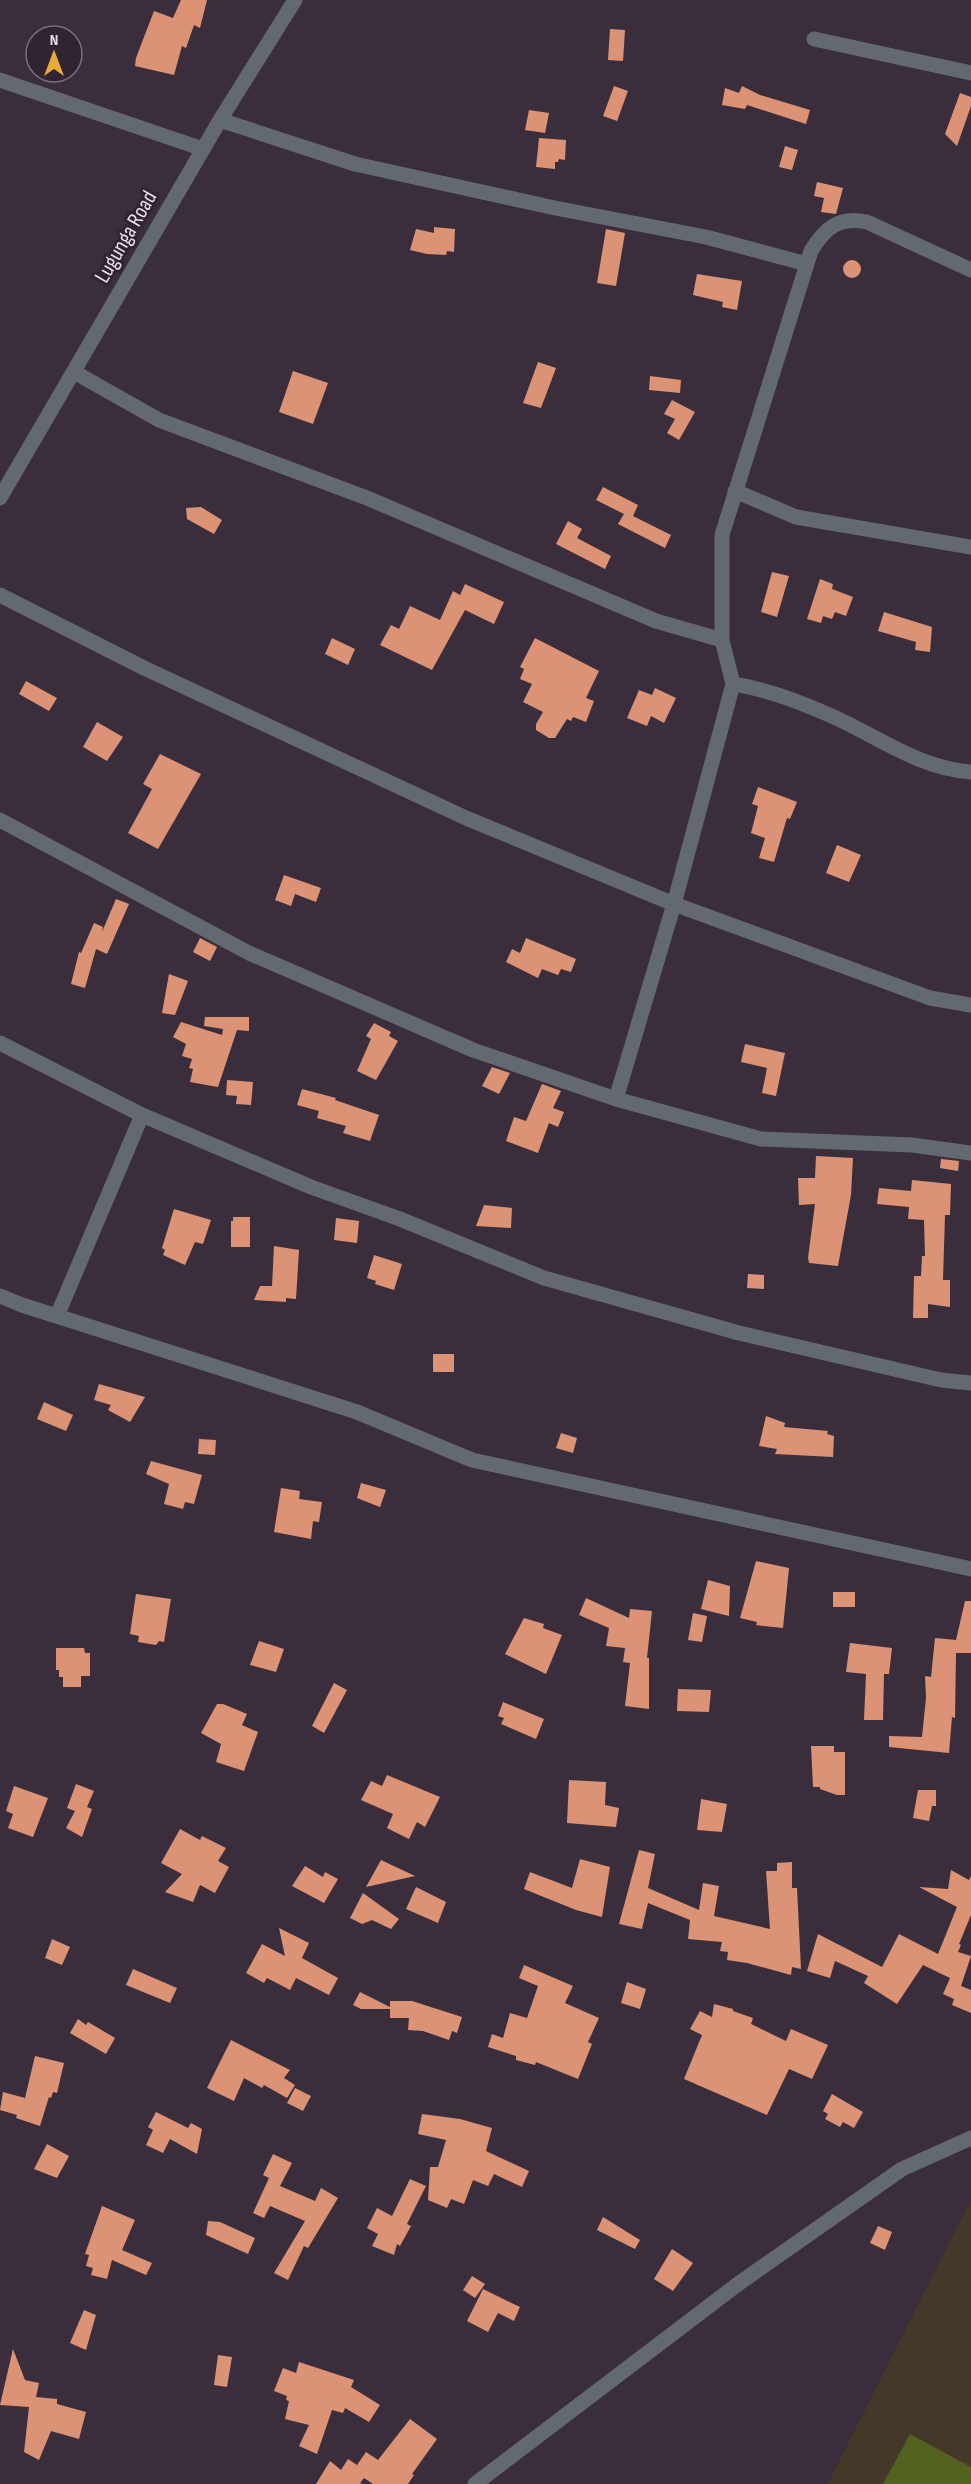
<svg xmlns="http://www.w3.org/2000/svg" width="971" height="2484" font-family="'Sofia Sans Condensed',sans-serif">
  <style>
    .education { fill: #443929 }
    .green { fill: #53611f }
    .building { fill: #dc9375 }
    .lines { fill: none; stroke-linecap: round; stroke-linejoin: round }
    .minor { stroke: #626970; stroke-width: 15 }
    .tertiary { stroke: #626970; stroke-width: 15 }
    .labels { text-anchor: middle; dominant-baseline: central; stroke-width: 6; stroke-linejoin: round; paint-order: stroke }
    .street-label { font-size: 22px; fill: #e7dee7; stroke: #312432 }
  </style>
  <rect width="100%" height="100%" fill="#3b2e3c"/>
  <path class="education" d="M971,2200V2484H828Z"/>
  <path class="green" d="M910,2434L971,2467V2484H883Z"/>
  <path class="building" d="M181,0H207L200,28L194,25L186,48L182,46L174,75L135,66L136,58L154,11L173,18Z
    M610,29L625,30L623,61L608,60Z
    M614,86L628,91L617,121L603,116Z
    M742,86L760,95L810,110L806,124L747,105L745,109L722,105L725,88L739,93Z
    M960,93L971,97V106L957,146L945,134Z
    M529,110L549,113L545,133L525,130Z
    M539,138L566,140L565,160L559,159L558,162H555V169L536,167Z
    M785,146L798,150L792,170L779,167Z
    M817,182L843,188L836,214L821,212L824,198L814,196Z
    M434,227L455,229L454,252L447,251L446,255L427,254L410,250L416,229L434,233Z
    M606,229L625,233L616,286L597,283Z
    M843 269a9 9 0 1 1 18 0a9 9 0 1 1-18 0Z
    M697,274L742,281L737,310L722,307L723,302L693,295Z
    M538,362L556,368L541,408L523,403Z
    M293,371L328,383L313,424L279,412Z
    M650,376L681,380L680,393L649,390Z
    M672,400L695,412L679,440L667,433L675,419L664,414Z
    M603,487L638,505L633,516L671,535L665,548L618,524L624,514L596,500Z
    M201,507L222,520L214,534L187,519L186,508Z
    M568,521L582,529L577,538L611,556L605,569L556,544Z
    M772,572L789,576L777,617L761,612Z
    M820,579L833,584L832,589L853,597L846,616L835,612L832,619L823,616L821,623L807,619Z
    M465,584L504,602L494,624L465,610L432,670L380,645L391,625L399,629L410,606L440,620L453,591L460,595Z
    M884,612L932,627L930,652L915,650L916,642L878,631Z
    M332,638L355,649L348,665L325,654Z
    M535,638L599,671L586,698L594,701L586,722L573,717L571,721L567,719L555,738H549L536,730V724L543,712L523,702L532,684L520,679L524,669L520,667Z
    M26,681L57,698L49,711L19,694Z
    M655,688L676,698L664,723L651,716L647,726L627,718L639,690L652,695Z
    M97,722L123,737L107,761L83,747Z
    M160,754L201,774L158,849L128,833L152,789L143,784Z
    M758,787L797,802L790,819L787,818L774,862L759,858L765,838L751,833L758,806L752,804Z
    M837,845L861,855L849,882L826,873Z
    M284,875L321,888L316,902L295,894L291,906L275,900Z
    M116,899L129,904L107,954L96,949L85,988L71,984L79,952L81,953L94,923L103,927L102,932Z
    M200,938L217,947L210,961L193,952Z
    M526,938L576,959L571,972L561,969L558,975L542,969L538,978L506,962L512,949L520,953Z
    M169,974L188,981L175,1015L162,1013Z
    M205,1017H249V1031L237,1030L218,1087L190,1082L193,1069L189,1068L192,1059L182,1056L186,1044L173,1037L181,1022L222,1035L223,1029L204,1026Z
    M374,1023L391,1032L389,1036L398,1041L376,1080L357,1071L371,1039L366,1036Z
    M745,1044L785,1053L776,1096L762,1093L767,1068L741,1062Z
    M492,1067L510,1073L499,1094L482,1086Z
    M227,1080L253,1082L251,1105L236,1104L237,1096L226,1095Z
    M542,1084L561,1091L553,1108L564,1112L558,1127L549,1123L538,1153L506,1141L514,1117L526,1121Z
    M302,1089L336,1098L335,1100L379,1115L370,1141L343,1133L346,1126L317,1118L319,1111L297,1105Z
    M816,1156L853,1158L851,1195L838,1266L809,1263L808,1258L815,1204L799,1205L798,1178H815Z
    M941,1159L959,1161L958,1171L940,1168Z
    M912,1180L951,1184L950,1215H945L943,1280H950V1307L928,1304V1318H913L914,1276H921L922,1256H925L924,1220L908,1219L909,1207L877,1204L879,1188L911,1191Z
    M484,1205L512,1208L511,1228L476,1226Z
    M174,1209L211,1220L203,1244L195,1242L185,1265L163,1255L165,1250L162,1248Z
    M233,1217H250V1247H231V1221H233Z
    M336,1218L359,1221L357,1243L334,1240Z
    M274,1246L299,1250L296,1299L286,1298V1302L254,1300L260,1286H272Z
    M374,1255L402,1264L394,1290L375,1284L376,1281L367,1278Z
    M748,1274L764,1275V1289L747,1288Z
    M433,1354H454V1372H433Z
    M99,1384L145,1397L130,1422L108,1410L111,1405L94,1400Z
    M44,1402L73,1415L66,1431L37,1419Z
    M766,1416L785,1423L784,1427L828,1431L827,1434L834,1436L833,1457L775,1454L777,1449L759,1446Z
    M561,1433L577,1438L573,1453L556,1448Z
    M199,1439L216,1440L215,1455L198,1454Z
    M151,1461L202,1475L194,1504L185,1502L183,1509L164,1504L169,1484L146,1474Z
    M361,1483L386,1490L380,1507L357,1498Z
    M281,1488L300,1491L299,1499L322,1502L319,1522L313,1521L311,1539L274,1532Z
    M756,1561L789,1568L783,1628L756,1625L757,1622L740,1618Z
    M708,1580L730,1586L729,1616L701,1609Z
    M833,1592H855V1607H833Z
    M136,1594L171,1599L164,1642L159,1641L156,1645L138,1642L139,1636L130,1634Z
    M586,1598L629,1618L630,1609L652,1611L647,1658H649V1709L625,1706L630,1663L623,1662L625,1648L606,1646L609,1628L579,1615Z
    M965,1601H971V1653H956L955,1718L952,1717L949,1753L889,1747V1736L922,1737L926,1698L925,1676L931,1677L935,1638L956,1640Z
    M693,1613L707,1616L702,1642L688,1640Z
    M524,1618L544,1624L543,1628L562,1635L546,1674L505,1654Z
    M259,1641L284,1649L276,1672L250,1665Z
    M850,1643L892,1648L889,1674H884L883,1720H864L866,1674L846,1672Z
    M56,1648H84L85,1653H90V1676H81V1687H63V1677H59V1670H56Z
    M334,1683L347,1690L324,1733L312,1726Z
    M678,1689L711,1690L709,1712L677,1711Z
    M503,1702L544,1719L536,1739L501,1724L504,1718L498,1716Z
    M217,1704H223L247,1714L242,1725L258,1732L244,1771L216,1762L221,1744L201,1733Z
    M811,1746H834V1752H845V1795H837L820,1789V1787H813Z
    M387,1775L440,1797L425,1827L417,1822L409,1839L387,1828L393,1814L361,1800L371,1781L382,1786Z
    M569,1780L606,1782L605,1805L619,1808L616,1827L567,1823Z
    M76,1784L94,1791L87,1807L92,1809L82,1837L66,1828L75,1811L67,1808Z
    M14,1786L48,1798L33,1837L8,1828L13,1814L6,1811Z
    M918,1790H936V1806H932L929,1821L913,1818Z
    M701,1799L727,1804L722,1832L697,1830Z
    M180,1829L200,1840L202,1836L226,1848L218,1861L229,1867L215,1893L200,1885L193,1902L165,1892L182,1874L161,1863Z
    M639,1850L655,1854L648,1888L699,1910L703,1883L719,1886L714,1916L770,1929L766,1871H777V1863L792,1862V1888H797L801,1969L792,1967L791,1975L747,1963L727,1960L728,1952L720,1951L722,1942L688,1939L690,1920L648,1903L642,1929L619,1924Z
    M580,1859L610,1867L602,1917L576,1910L524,1889L530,1872L572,1888Z
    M381,1860L415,1876L366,1887Z
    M305,1866L323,1877L325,1872L338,1879L324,1903L292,1886Z
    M951,1870L969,1880L971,1876V1915L959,1944L961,1945L958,1952L971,1956L961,1986L971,1990V2013L952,2005L954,1999L943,1994L950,1978L923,1965L897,2004L864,1983L868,1976L835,1961L830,1978L807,1971L818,1934L882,1967L899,1934L938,1954L957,1907L919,1887L948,1889Z
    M416,1887L446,1902L438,1923L406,1909Z
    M363,1893L399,1919L391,1929L372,1920L362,1924L350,1918Z
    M279,1928L309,1943L302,1958L338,1978L329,1995L296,1978L290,1990L267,1978L264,1983L246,1973L262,1944L285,1956Z
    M52,1939L70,1947L62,1965L45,1958Z
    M524,1965L573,1986L565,2003L599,2018L588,2042L592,2044L578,2079L536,2062L535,2065L516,2060V2056L488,2047L492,2034L503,2038L510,2013L527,2018L538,1986L519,1978Z
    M133,1969L177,1988L170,2003L126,1985Z
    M627,1982L646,1989L640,2009L621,2003Z
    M360,1992L390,2007V2001H412L462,2017L457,2033L452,2031L449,2040L423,2031L408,2030L409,2018H390V2009H361L353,2005Z
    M714,2004L733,2009V2011L753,2018L751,2024L786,2041L791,2029L828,2045L812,2079L789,2069L767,2115L684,2079L702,2035L690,2029L700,2011L712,2017Z
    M78,2019L86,2025L88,2022L115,2038L106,2054L70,2033Z
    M231,2040L290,2070L284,2078L295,2085L287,2098L264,2085L262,2088L244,2078L234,2101L207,2088Z
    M35,2056L64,2063L57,2093L53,2092L51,2098L49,2097L40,2126L16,2118L17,2115L0,2110L3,2092L25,2098Z
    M295,2088L311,2096L303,2111L287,2103Z
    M832,2094L863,2112L854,2128L843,2122L840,2127L825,2119L828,2114L823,2111Z
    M156,2112L188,2128L191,2123L202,2129L197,2154L170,2139L163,2153L146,2145L153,2130L148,2127Z
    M422,2114L460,2119L492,2128L486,2151L529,2171L522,2187L494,2174L488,2186L473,2180L464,2204L451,2199L447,2208L428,2200L430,2167H438L446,2140L418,2134Z
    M47,2144L69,2156L57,2178L34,2169Z
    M273,2154L292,2163L280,2186L315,2201L321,2188L338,2198L308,2248L304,2246L288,2280L274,2273L305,2221L270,2206L264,2218L253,2213L269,2178L263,2175Z
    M410,2179L426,2186L407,2224L411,2226L400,2246L397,2244L394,2255L372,2246L378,2234L367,2228L377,2208L392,2216Z
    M102,2206L135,2220L122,2250L152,2263L146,2275L112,2260L107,2279L91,2275L93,2268L86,2266L89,2255L85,2254Z
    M603,2217L640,2240L635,2249L597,2230Z
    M208,2221L220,2222L255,2238L248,2254L206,2235Z
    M878,2226L892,2232L885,2250L870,2243Z
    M672,2249L693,2263L673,2291L654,2279Z
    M472,2276L485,2284L475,2298L463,2290Z
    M483,2289L520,2307L514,2321L498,2313L488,2332L467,2321Z
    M84,2310L96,2315L86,2350L70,2343Z
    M13,2349L25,2380L39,2383L36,2397L57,2399V2404L86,2412L79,2439L51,2431L39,2460L24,2452L29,2407L0,2405Z
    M218,2355L232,2357L227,2387L214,2385Z
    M299,2362L354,2380L351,2387L380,2405L369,2422L345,2408L343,2413L332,2410L317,2454L299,2446L309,2425L285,2419L289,2401L286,2400L287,2396L274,2391L283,2368L296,2373Z
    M410,2419L437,2439L412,2474L414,2475L408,2484H373L364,2478L360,2483L362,2484H316L330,2461L341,2470L348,2459L357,2465L366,2452L378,2460Z"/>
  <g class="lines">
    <path class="minor" d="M814,39L971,73
      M0,80L203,149
      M220,120L355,164L555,208L706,237L807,264
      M74,372L159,420L367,498L656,621L722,640
      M735,491L796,517L971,547
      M0,595L144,668L466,818L674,904L930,998L971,1005
      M733,684C767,689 803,703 834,717C880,738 919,768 971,772
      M0,820L249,953L473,1050L616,1099L761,1139L912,1145L971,1153
      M0,1043L142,1115L311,1187L400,1219L544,1278L739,1333L941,1380L971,1383
      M616,1099L674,904L733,684L722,640V535L811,251C825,228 839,216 867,222L971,270
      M0,1296L22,1305L357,1412L472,1460L971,1569
      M57,1316L142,1115
      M475,2484L738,2284L902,2169L971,2138"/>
    <path class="tertiary" d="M0,498L220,120L295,0"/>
  </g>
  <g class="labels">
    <g class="street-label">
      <text transform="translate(126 237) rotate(-60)">Lugunga Road</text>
    </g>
  </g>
  <g transform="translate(54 54)"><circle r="28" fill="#312432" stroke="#7a6e7a" stroke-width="1.5"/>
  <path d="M0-4.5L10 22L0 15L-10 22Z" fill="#e9ab38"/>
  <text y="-9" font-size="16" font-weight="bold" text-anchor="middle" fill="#e7dee7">N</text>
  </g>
</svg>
